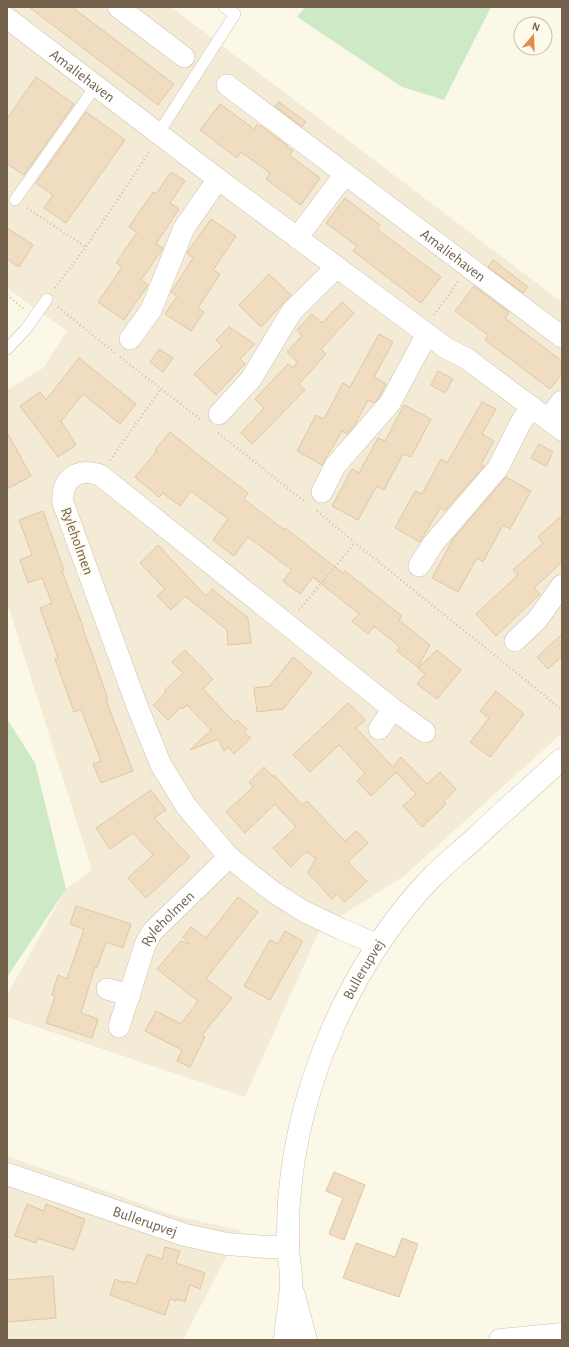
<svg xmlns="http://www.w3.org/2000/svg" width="569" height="1347" font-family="'Alegreya Sans',sans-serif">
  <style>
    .residential { fill: #f3ebd6 }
    .green { fill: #cde9c6 }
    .building { fill: #f0dcc0; stroke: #e2c6a1 }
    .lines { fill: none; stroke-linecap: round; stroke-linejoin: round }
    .service-casing { stroke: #cdc1ad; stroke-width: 12 }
    .minor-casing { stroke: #cdc1ad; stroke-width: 22 }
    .tertiary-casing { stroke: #cdc1ad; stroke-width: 23 }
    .secondary-casing { stroke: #d0c3ab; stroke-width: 23 }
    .path { stroke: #d5c0a3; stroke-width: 2.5; stroke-dasharray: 1 3; stroke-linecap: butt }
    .service { stroke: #fff; stroke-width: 11 }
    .minor { stroke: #fff; stroke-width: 21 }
    .tertiary { stroke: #fff; stroke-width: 22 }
    .secondary { stroke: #fff; stroke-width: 22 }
    .labels { text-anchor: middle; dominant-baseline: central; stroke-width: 4; stroke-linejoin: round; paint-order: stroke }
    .street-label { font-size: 15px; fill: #74624c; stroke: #fefbed }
  </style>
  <rect width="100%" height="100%" fill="#fbf8e7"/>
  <path class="residential" d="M7,7H171L562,302V733L404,876L320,929L245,1097L7,1017V995L66,889L92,870L7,602V390L43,368L67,331L7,288Z
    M7,1156L176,1216L240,1230L183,1340H7Z"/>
  <path class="green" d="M305,7H491L444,100L402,87L297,17Z
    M7,719L35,763L66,889L7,977Z"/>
  <path class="building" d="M29,7H72L174,84L158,105Z
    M36,77L74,104L24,175L7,164V119Z
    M279,102L306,122L302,127L275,106Z
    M220,104L254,129L257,124L260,127L261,126L288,146L287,147L293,151L289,155L320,178L301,205L266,179L270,173L241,152L237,158L200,130Z
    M86,112L125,140L66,223L44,208L53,195L36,183Z
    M171,172L185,181L170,203L179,209L156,244L163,248L141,280L148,285L124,320L98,302L122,267L116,263L137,232L129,227L153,192L156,194Z
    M345,198L380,225L377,229L441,277L421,303L353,251L357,246L326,223Z
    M211,219L236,236L213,270L220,274L198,308L204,312L191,331L165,314L177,296L171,292L173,289L193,258L187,253Z
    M7,228L33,245L19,267L7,259Z
    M493,260L528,287L523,293L488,267Z
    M269,274L291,295L261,327L239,305Z
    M474,286L509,312L505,318L562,361V374L550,389L485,340L488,335L455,311Z
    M342,302L354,313L321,349L326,354L299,384L305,390L252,444L241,433L264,408L255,399L288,364L293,368L297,362L287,352L302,336L297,330L312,314L322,323Z
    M229,327L255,344L240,359L245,364L216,395L194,374L222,346L216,340Z
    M379,334L393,342L374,377L386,384L378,399L374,403L368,400L355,425L347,434L342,431L322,465L297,451L316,415L324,419L343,383L350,387Z
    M159,349L173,358L163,372L150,362Z
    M79,358L136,404L120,424L83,394L61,421L76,445L58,457L20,406L40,392L46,400Z
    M438,371L453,379L445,393L431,385Z
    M482,402L496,409L482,434L494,441L481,464L484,466L445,511L440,508L420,542L395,528L415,491L422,494L441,459L447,463Z
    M404,405L431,419L411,457L403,454L384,490L377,486L358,520L332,506L352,469L359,473L378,438L385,441Z
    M7,432L31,476L7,489Z
    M170,432L206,461L248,493L244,499L284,530L285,528L343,573L345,571L402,616L399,620L430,645L418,667L397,651L400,647L374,626L368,634L352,621L359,614L313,577L300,594L283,581L292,570L248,537L234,556L213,540L228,519L191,491L180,506L163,493L159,497L135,477L157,451L155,450Z
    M539,444L553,452L546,466L531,458Z
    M506,477L531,491L510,529L503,525L483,562L477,558L458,592L432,578L453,539Z
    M43,511L64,570L62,571L83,626H82L108,699L106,700L133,771L101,783L93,764L101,761L81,709L74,712L55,659L58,658L40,608L52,603L42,578L28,583L20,560L32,555L19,520Z
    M562,515V562L534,588L540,594L496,636L476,614L518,575L513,570L543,543L538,537Z
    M158,545L206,596L212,589L248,618L251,643L228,645L227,630L185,596L171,610L157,596L165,589L140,563Z
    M562,634V656L548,669L537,657Z
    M185,650L213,679L203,689L234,722L237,720L247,729L244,732L251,738L234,754L228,747L224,751L218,739L190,750L211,730L187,705L182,709L181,707L168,720L153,705L166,692L165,690L183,673L172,662Z
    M437,650L461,670L437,699L417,684L425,674L418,668Z
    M293,657L312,673L283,709L257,712L254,688L270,686Z
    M496,691L524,714L490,757L470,742L489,718L480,711Z
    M348,703L365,720L356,728L393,767L401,757L427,784L440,772L456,789L444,801L446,804L422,827L403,806L416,794L396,772L371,796L357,781L365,773L339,745L310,772L293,755Z
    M264,767L273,777L274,775L302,805L307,801L345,841L356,831L368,843L348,862L367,881L345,902L337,894L332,899L308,873L316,858L306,852L291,867L273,848L296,827L275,804L245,833L226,812L253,787L249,782Z
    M151,790L166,810L154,818L190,857L146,898L128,878L153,855L133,833L110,849L96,828Z
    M238,897L258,912L206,979L232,998L202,1035L205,1037L190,1067L177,1061L182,1050L145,1031L156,1011L181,1024L198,1001L157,969L181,941L189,944L183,937L191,927L206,938Z
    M76,906L131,924L123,948L106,942L97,968L95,967L81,1013L98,1019L92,1038L46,1023L55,996L52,995L58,975L67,979L84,929L70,924Z
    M285,931L303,941L270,1000L244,986L270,940L278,944Z
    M334,1172L365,1185L344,1240L329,1234L343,1198L326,1191Z
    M27,1204L44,1211L46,1204L85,1219L74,1250L37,1238L36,1243L15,1236Z
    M402,1238L418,1244L399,1297L343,1278L356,1243L395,1257Z
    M165,1247L180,1251L176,1263L205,1273L200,1289L190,1285L185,1302L177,1299L176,1301L170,1299L165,1315L110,1295L115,1279L125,1283V1281L136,1284L147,1254L162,1259Z
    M53,1276L56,1318L7,1322V1280Z"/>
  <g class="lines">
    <g class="service-casing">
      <path id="service" d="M158,134L235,14L224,7
        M15,200L95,87
        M7,349L26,329L47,299"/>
    </g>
    <g class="minor-casing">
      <g id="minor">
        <path d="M118,7L184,57"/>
        <path id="s1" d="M7,18L218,179L446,348L466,358L562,430"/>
        <path id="s2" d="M227,85L562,337"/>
        <path d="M297,238L345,174"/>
        <path d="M130,339L151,310L184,228L218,179"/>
        <path d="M219,414L251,379L292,311L337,267"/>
        <path d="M548,419L562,401"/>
        <path d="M322,492L335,466L390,403L427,334"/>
        <path d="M419,566L433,544L498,468L521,422L532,407"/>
        <path d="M515,641L537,620L562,585"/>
        <path d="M379,729L393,709"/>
        <path d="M378,945L341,929L303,911L272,891L229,857L186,806L161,765L137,706L63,503C61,479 77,467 100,475L393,709L425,732"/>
        <path d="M107,989L130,995"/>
        <path id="s3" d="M119,1027L145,945L152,932L229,857"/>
      </g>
    </g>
    <g class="tertiary-casing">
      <g id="tertiary">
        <path id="s4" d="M7,1174L185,1235L227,1244L266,1247H288"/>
        <path d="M294,1295L306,1340"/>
        <path id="s5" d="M285,1340C286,1322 290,1304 291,1286C292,1274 289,1261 288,1249C288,1233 288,1217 289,1201C298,1083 350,964 431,878C445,864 460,852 474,839C503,812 533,785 562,759"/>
      </g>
    </g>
    <g class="secondary-casing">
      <path id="secondary" d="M500,1340L562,1334"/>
    </g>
    <path class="path" d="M27,208L86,247
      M55,288L86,247L150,151
      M7,295L24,309
      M58,307L115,353
      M434,315L458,282
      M120,357L200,419
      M218,433L304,501
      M110,460L161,389
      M317,511C398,579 481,643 562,710
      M299,610L355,543"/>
    <use href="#service" class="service"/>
    <use href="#minor" class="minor"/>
    <use href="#tertiary" class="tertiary"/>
    <use href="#secondary" class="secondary"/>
  </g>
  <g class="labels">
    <g class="street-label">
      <text stroke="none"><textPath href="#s1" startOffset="95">Amaliehaven</textPath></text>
      <text stroke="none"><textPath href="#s2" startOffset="283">Amaliehaven</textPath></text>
      <text transform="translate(77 541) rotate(70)">Ryleholmen</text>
      <text stroke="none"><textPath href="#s3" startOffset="121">Ryleholmen</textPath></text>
      <text stroke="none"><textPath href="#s5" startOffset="385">Bullerupvej</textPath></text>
      <text stroke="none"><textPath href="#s4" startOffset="146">Bullerupvej</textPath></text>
    </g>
  </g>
  <rect width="569" height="1347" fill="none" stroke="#74624c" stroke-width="16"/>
  <g transform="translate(533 36) rotate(19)"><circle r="19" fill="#fefbed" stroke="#c7bead"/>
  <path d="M0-3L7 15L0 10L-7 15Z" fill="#e08d51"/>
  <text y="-6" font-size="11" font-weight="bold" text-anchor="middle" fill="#74624c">N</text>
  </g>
</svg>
